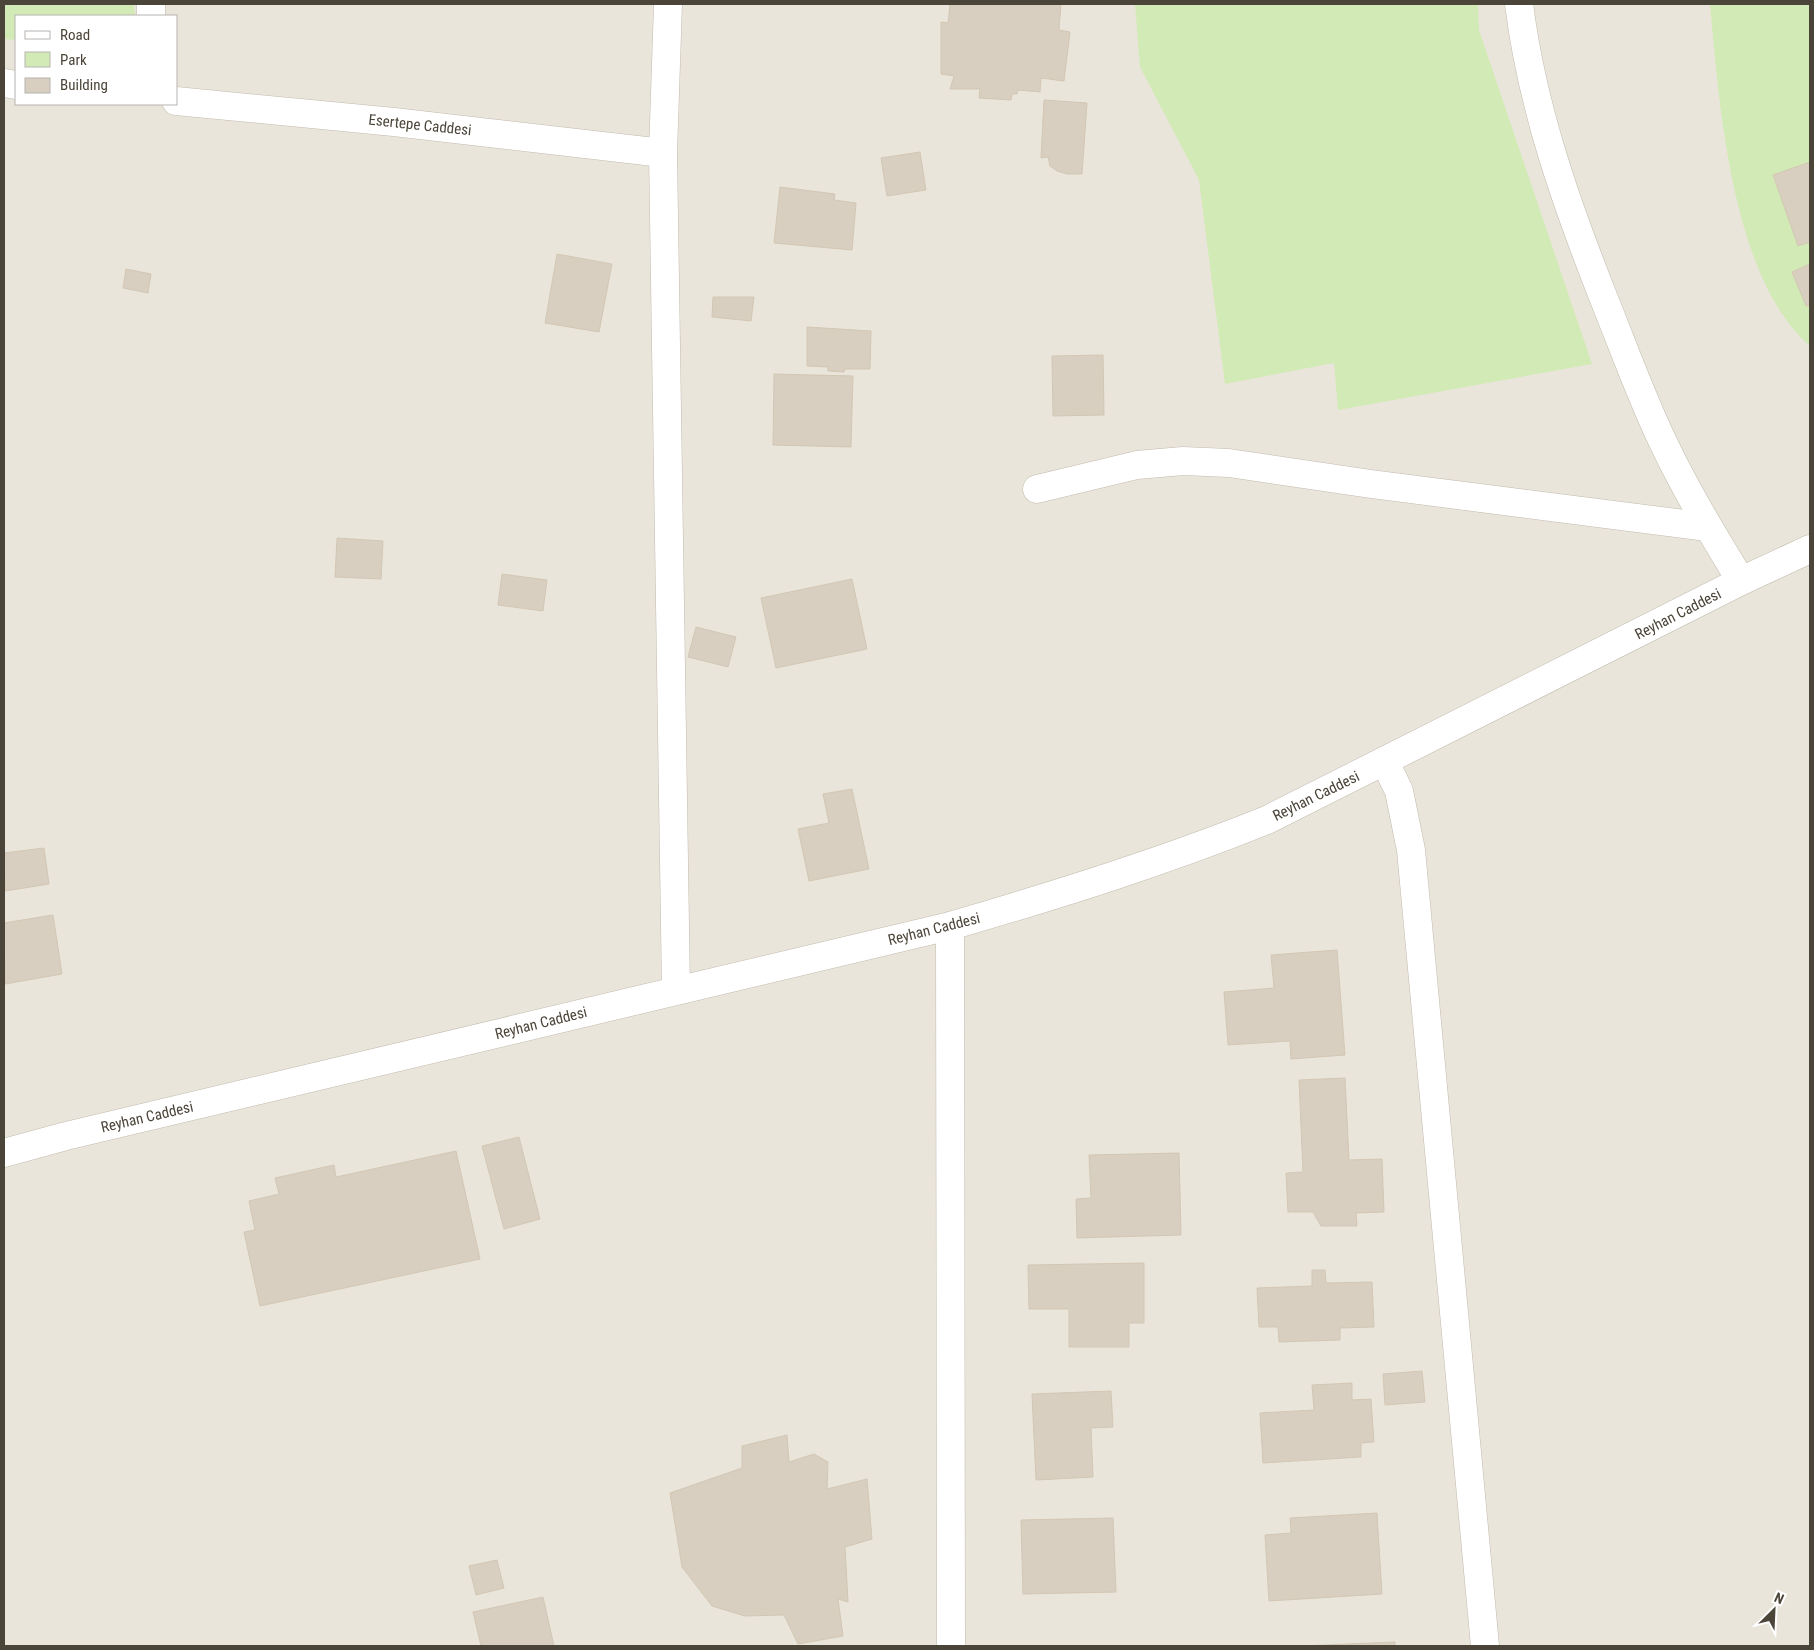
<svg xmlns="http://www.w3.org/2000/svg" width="1814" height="1650" font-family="'Roboto Condensed',sans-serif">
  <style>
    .residential { fill: #eae5da; fill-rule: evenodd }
    .green { fill: #d2eab5 }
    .building { fill: #d8cfc1; stroke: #d3c7b4 }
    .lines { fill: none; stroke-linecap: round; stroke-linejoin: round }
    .minor-casing { stroke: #c2bbae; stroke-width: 29 }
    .minor { stroke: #fff; stroke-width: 28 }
    .labels { text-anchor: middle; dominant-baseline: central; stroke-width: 5; stroke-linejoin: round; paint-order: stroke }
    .street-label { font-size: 15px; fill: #4b4439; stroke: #fff }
  </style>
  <rect width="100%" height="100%" fill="#f6f3ec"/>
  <path class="residential" d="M4,4H1810V1646H4ZM16,16H176V104H16Z"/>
  <path class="green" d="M4,4H134L135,16H16V40L4,39Z
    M1135,4H1478L1479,30L1592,364L1338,410L1334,363L1225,384L1199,180L1140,67Z
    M1710,4H1810V346C1731,278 1719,102 1710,4Z"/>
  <path class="building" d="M950,4H1061L1059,30L1070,32L1064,81L1041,78L1040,92L1018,90L1017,94H1012L1011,100L979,98L980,89H950L954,76L941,74V22L948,23Z
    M1044,100L1087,103L1082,174H1067L1057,171L1050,166L1048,157L1041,158Z
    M920,152L926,190L887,196L881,158Z
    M1810,162V242L1798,246L1773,175Z
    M780,187L835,194L834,200L856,203L852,250L774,243Z
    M557,254L612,264L599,332L545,323Z
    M1810,264V305L1806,306L1792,272Z
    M126,269L151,274L148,293L123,288Z
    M713,297H754L751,321L712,317Z
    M807,327L871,331L870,369H845L844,372L828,371V367L807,366Z
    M1103,355L1104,415L1053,416L1052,356Z
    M774,374L853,376L851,447L773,445Z
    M337,538L383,541L381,579L335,577Z
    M502,574L547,580L543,611L498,605Z
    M852,579L867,649L776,668L761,598Z
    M696,627L736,637L728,667L688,657Z
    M852,789L869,869L809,881L798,829L829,823L823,794Z
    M44,848L49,884L5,891L4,853Z
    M53,915L62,974L5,984L4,923Z
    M1337,950L1345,1055L1291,1059L1290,1041L1228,1045L1224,992L1274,988L1271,955Z
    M1345,1078L1349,1160L1382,1159L1384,1212L1356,1213L1357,1226H1321L1313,1212H1288L1286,1173L1303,1172L1299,1080Z
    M519,1137L540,1219L504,1229L482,1146Z
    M456,1151L480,1259L260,1306L244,1232L255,1230L249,1201L279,1194L275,1178L334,1165L336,1177Z
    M1179,1153L1181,1235L1077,1238L1076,1199L1091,1198L1089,1155Z
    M1144,1263V1323H1129V1347H1069V1309H1029L1028,1265Z
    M1312,1270H1325L1326,1283L1372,1282L1374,1327L1340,1328V1340L1279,1342L1278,1327H1259L1257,1288L1312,1286Z
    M1422,1371L1425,1402L1385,1405L1383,1374Z
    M1352,1383V1400L1371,1399L1374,1442L1361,1443V1457L1263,1463L1260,1413L1314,1410L1312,1385Z
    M1111,1391L1113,1427L1091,1428L1093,1477L1036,1480L1032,1394Z
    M787,1435L789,1462L814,1454L828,1462L827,1489L867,1479L872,1539L845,1547L848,1602L838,1599L843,1636L798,1644L784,1615L745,1616L712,1606L682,1567L670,1493L742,1468V1446Z
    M1377,1513L1382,1594L1269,1601L1265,1535L1291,1533L1290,1518Z
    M1113,1518L1116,1592L1023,1594L1021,1520Z
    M497,1560L504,1588L476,1595L469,1566Z
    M543,1597L554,1646H481L473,1612Z
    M1395,1642V1646H1301Z"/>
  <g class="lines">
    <g class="minor-casing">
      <path id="minor" d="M151,4V16
        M668,4L663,153L676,990
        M1519,4C1532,108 1567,206 1606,304C1624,349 1641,396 1662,440C1685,489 1713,535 1741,581
        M4,83L16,85
        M176,101L394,122L663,153
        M1037,489L1137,465L1183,461L1229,463L1371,484L1708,527
        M1385,762L1399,791L1411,850L1485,1646
        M950,926L951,1646
        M4,1153L66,1136L950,926C1057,895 1163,862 1267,820L1741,581L1810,549"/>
    </g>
    <use href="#minor" class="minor"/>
  </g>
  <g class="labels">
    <g class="street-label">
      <text transform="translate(420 125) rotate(6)">Esertepe Caddesi</text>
      <text transform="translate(1678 614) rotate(-27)">Reyhan Caddesi</text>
      <text transform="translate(1316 796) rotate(-26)">Reyhan Caddesi</text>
      <text transform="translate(934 929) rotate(-14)">Reyhan Caddesi</text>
      <text transform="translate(541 1023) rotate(-14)">Reyhan Caddesi</text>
      <text transform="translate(147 1117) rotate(-13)">Reyhan Caddesi</text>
    </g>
  </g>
  <rect width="1814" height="1650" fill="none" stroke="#4b4439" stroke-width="10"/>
  <rect x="15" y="15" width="162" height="90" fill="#ffffff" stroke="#b7b4b0"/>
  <rect x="25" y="31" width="25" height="8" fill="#ffffff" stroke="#b7b4b0"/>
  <text x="60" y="40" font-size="15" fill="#4b4439">Road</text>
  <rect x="25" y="52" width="25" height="15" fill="#d2eab5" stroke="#b7b4b0"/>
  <text x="60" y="65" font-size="15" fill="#4b4439">Park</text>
  <rect x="25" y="78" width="25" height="15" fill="#d8cfc1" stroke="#b7b4b0"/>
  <text x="60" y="90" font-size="15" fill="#4b4439">Building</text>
  <g transform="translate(1774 1610) rotate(24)" stroke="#ffffff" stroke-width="4" paint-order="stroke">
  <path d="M0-4L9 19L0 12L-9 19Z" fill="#4b4439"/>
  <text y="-8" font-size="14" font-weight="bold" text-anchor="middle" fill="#4b4439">N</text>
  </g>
</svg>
